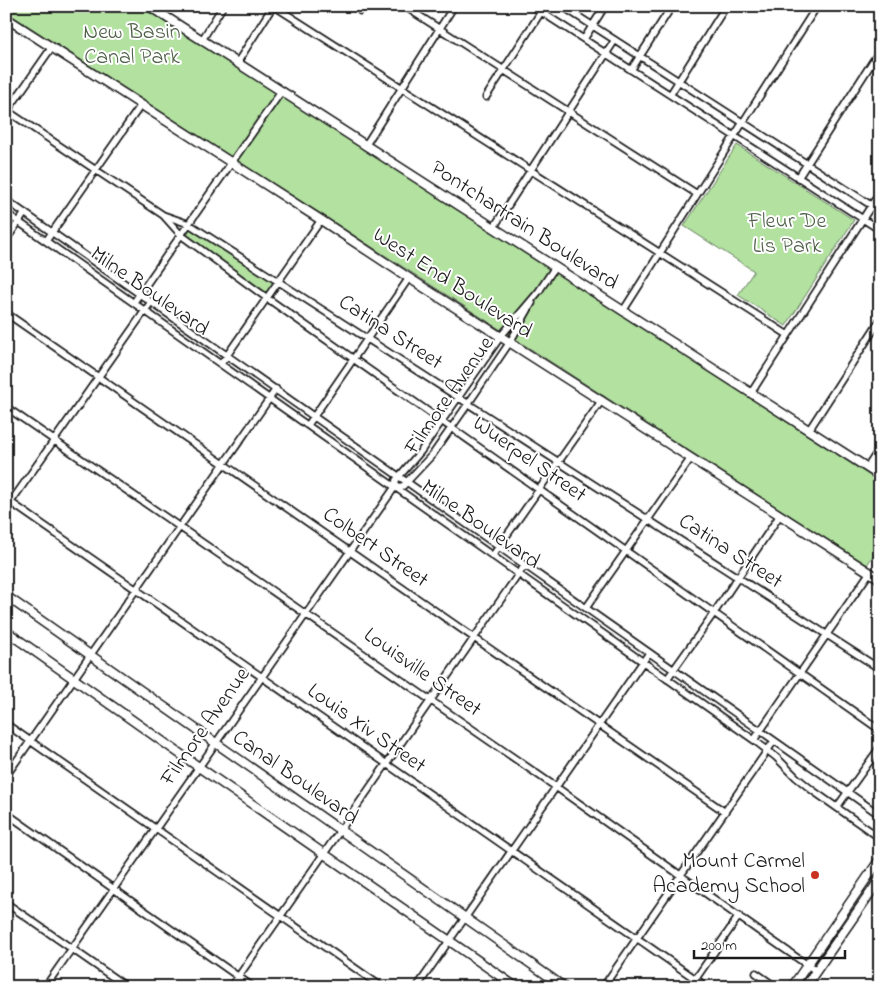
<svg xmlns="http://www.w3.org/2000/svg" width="886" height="993" font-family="'Indie Flower',sans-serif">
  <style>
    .green { fill: #b2e1a0; stroke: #677e5e }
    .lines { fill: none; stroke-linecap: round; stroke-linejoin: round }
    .minor-casing { stroke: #1c1c1c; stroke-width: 9 }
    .major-casing { stroke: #1c1c1c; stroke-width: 11 }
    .minor { stroke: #fff; stroke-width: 5.5 }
    .major { stroke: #fff; stroke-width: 8 }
    .poi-dot { fill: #c8321e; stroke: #fff; stroke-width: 2 }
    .labels { text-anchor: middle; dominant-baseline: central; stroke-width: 4; stroke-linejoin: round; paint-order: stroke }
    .park-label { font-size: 22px; fill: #50614a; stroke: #fff }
    .street-label { font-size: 22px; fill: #1c1c1c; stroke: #fff }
    .poi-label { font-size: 22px; fill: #1c1c1c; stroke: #fff; text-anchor: end }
  </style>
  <rect width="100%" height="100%" fill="#fff"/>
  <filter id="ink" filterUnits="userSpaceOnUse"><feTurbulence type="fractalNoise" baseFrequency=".02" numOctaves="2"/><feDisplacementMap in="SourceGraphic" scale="10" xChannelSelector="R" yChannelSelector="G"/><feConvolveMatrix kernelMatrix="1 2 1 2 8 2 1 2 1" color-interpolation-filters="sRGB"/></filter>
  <g filter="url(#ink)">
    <path class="green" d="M6,6H142L880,482V545L867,565L6,12Z
      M737,145L854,220L786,326L738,295L754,271L684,226Z
      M190,229L274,282L267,293L186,236Z"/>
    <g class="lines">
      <g class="minor-casing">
        <path id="minor" d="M274,6L788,335
          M404,6L697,194
          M532,6L880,230
          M562,6L880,211
          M360,11L363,6
          M584,39L605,6
          M202,40L223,6
          M237,63L273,6
          M631,70L672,6
          M670,95L726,6
          M486,97L541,12L543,6
          M6,110L163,215L189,224L880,669
          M6,113L52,47
          M365,146L454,6
          M798,178L880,50
          M6,200L880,815
          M6,213L754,740L776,757L796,777L812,790L880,838
          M164,216L181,235L267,298L880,730
          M494,227L615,40
          M6,240L25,213
          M46,241L141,105
          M539,291L555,267
          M134,302L281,92
          M623,311L817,6
          M6,313L725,812
          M221,364L321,220
          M751,393L880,192
          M6,407L556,787L773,941L816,971
          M308,425L409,278
          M809,430L880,320
          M867,468L880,448
          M395,487L403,486L433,454L468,404L510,342L532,303
          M6,499L707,987
          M6,509L151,302
          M493,555L602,400
          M586,608L691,458
          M667,679L714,613L780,515
          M6,724L382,987
          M754,740L870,572
          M6,776L276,389
          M837,807L880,747
          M6,813L253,987
          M6,903L127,987
          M756,973L776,987
          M45,987L395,487L396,480L421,451L501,336L540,290
          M231,987L525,565
          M417,987L649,653
          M603,987L774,741
          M690,987L739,916"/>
      </g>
      <g class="major-casing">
        <path id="major" d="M149,6L880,476
          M6,18L321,220L409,278L880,579
          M6,596L564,987
          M6,631L203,770L516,987
          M792,987L880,859
          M805,987L880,879"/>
      </g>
      <use href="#minor" class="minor"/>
      <use href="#major" class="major"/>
    </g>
  </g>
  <circle class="poi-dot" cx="815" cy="875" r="5"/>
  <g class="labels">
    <g class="park-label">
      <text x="132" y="33">New Basin<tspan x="132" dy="25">Canal Park</tspan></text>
      <text x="787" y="222">Fleur De<tspan x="787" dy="25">Lis Park</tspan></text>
    </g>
    <g class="street-label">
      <text transform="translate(524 226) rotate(33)">Pontchartrain Boulevard</text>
      <text transform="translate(452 284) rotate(33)">West End Boulevard</text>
      <text transform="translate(149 292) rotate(35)">Milne Boulevard</text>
      <text transform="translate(390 333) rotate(33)">Catina Street</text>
      <text transform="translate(450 396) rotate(-55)">Filmore Avenue</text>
      <text transform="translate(529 460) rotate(35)">Wuerpel Street</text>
      <text transform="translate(480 525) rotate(35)">Milne Boulevard</text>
      <text transform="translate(375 548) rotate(35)">Colbert Street</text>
      <text transform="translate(730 552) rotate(33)">Catina Street</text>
      <text transform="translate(422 673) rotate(35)">Louisville Street</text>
      <text transform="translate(206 727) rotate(-55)">Filmore Avenue</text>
      <text transform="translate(366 729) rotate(35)">Louis Xiv Street</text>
      <text transform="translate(295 778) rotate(35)">Canal Boulevard</text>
    </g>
    <g class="poi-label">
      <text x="805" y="862">Mount Carmel<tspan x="805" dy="25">Academy School</tspan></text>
    </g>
  </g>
  <rect width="886" height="993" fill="none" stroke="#fff" stroke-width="25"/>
  <rect x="12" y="12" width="861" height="968" fill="none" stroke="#1c1c1c" stroke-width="2" filter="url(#ink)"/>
  <path d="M694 950v8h151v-8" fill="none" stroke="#1c1c1c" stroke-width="2.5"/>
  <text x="701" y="950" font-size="15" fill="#1c1c1c" stroke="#ffffff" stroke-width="4" paint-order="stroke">200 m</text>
</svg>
